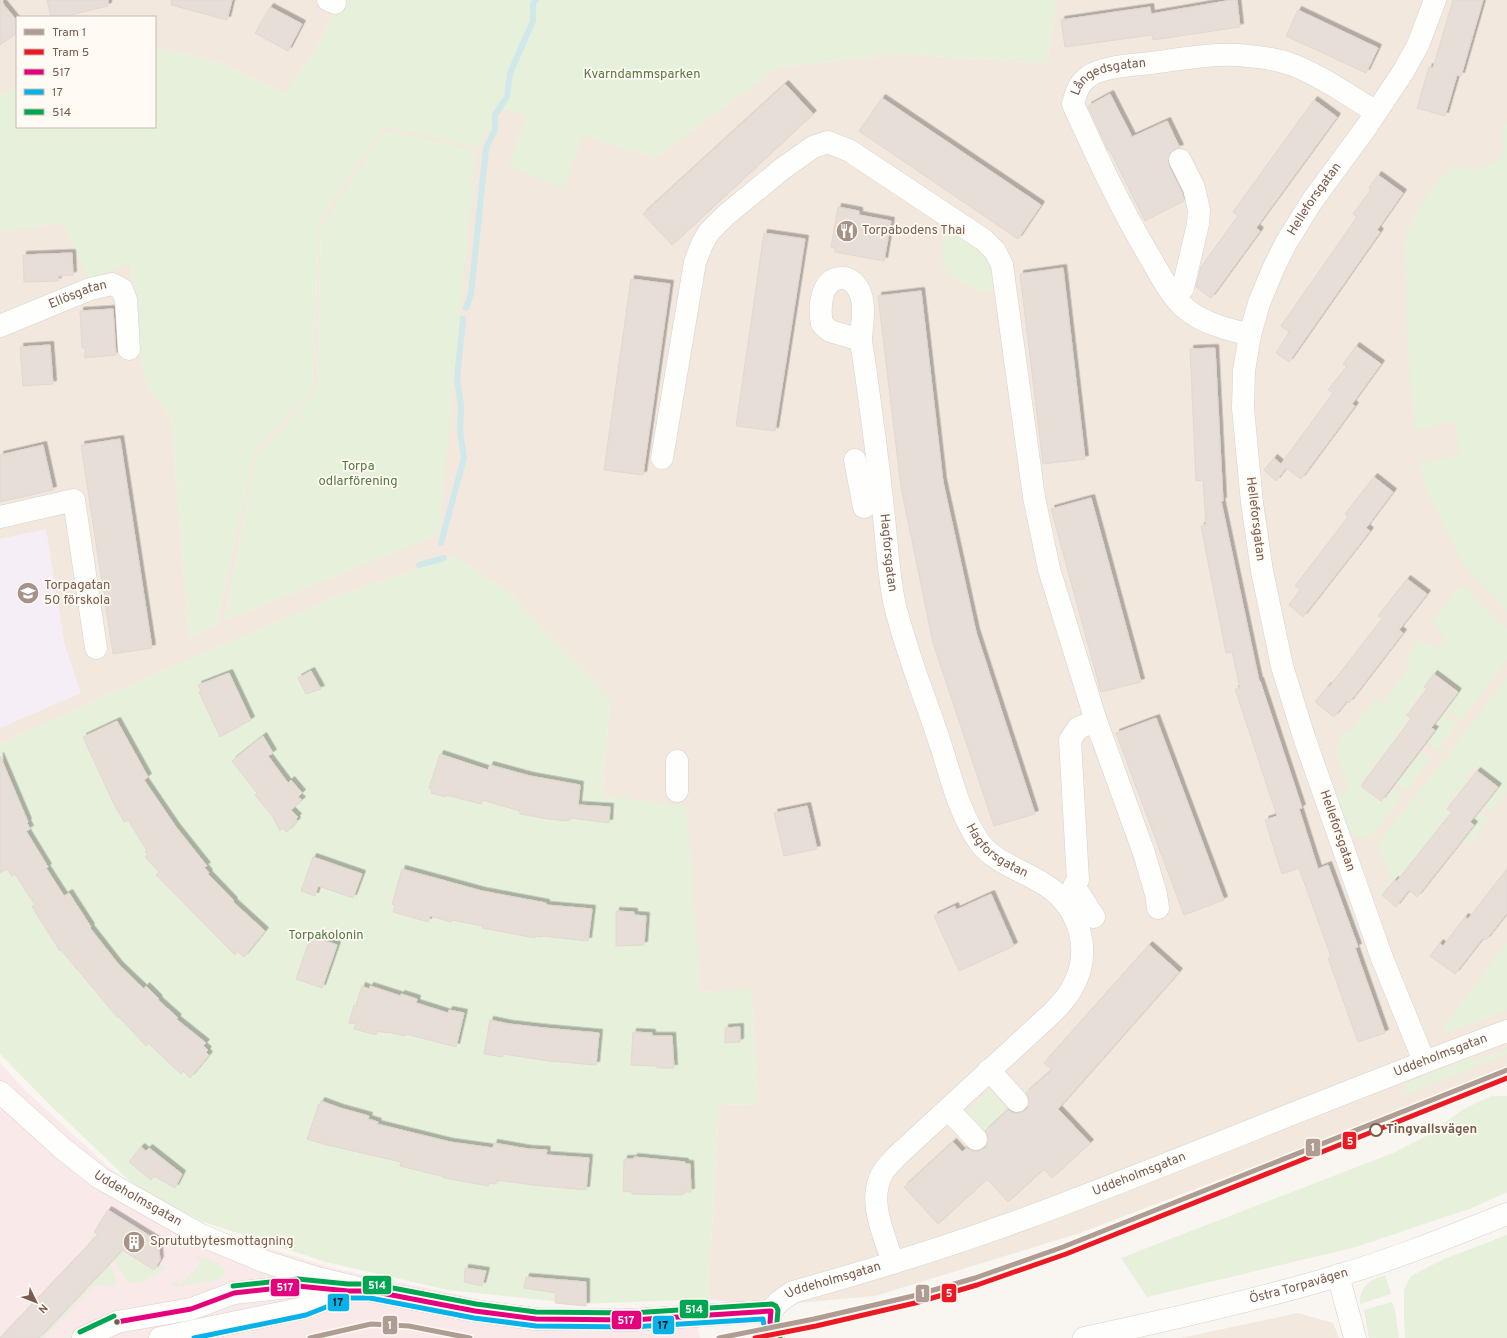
<svg xmlns="http://www.w3.org/2000/svg" width="1507" height="1338" font-family="Overpass,sans-serif">
  <style>
    .residential { fill: #f2e8de; fill-rule: evenodd }
    .education { fill: #f6eef6 }
    .medical { fill: #fae9e9 }
    .green { fill: #e7f0db }
    .lines { fill: none; stroke-linecap: round; stroke-linejoin: round }
    .stream { stroke: #d0e8ea; stroke-width: 6 }
    .building { fill: #e6ded7; stroke: #e2d8d2; filter: url(#shadow) }
    .minor-casing { stroke: #d7d1cb; stroke-width: 23 }
    .minor { stroke: #fefefd; stroke-width: 22 }
    .bus-1-casing { stroke: #fffaf3; stroke-width: 8 }
    .bus-2-casing { stroke: #fffaf3; stroke-width: 8 }
    .bus-3-casing { stroke: #fffaf3; stroke-width: 8 }
    .bus-1 { stroke: #e5007d; stroke-width: 5 }
    .bus-2 { stroke: #06b2e9; stroke-width: 5 }
    .bus-3 { stroke: #00a651; stroke-width: 5 }
    .tram-1-casing { stroke: #fffaf3; stroke-width: 8 }
    .tram-2-casing { stroke: #fffaf3; stroke-width: 8 }
    .tram-1 { stroke: #af9d94; stroke-width: 5 }
    .tram-2 { stroke: #eb1923; stroke-width: 5 }
    .stop-dot { fill: #fffaf3; stroke: #7a5c4d; stroke-width: 2 }
    .bus-dot { fill: #7a5c4d; stroke: #fffaf3; stroke-width: 1.5 }
    .labels { text-anchor: middle; dominant-baseline: central; stroke-width: 3.5; stroke-linejoin: round; paint-order: stroke }
    .park-label { font-size: 13px; fill: #537a41; stroke: #fffaf3 }
    .street-label { font-size: 13px; fill: #7a5c4d; stroke: #fffaf3 }
    .poi-label { font-size: 13px; fill: #7a5c4d; stroke: #fffaf3; text-anchor: start }
    .stop-label { font-size: 13px; font-weight: bold; fill: #7a5c4d; stroke: #fffaf3; text-anchor: start }
    .line-badge { stroke: #fffaf3; stroke-width: 1.5 }
    .badge-label { font-size: 11px; text-anchor: middle; font-weight: bold; fill: #fff }
    .pale-badge-label { font-size: 11px; text-anchor: middle; font-weight: bold; fill: #111 }
  </style>
  <defs>
    <filter id="shadow"><feDropShadow dx="3.5" dy="-3.5" stdDeviation="0" flood-color="#0004"/></filter>
  </defs>
  <rect width="100%" height="100%" fill="#f9f5f0"/>
  <path class="residential" d="M0,0H342L316,48L285,94L223,64L168,50L155,49V17H17V88L0,95Z
    M1057,0H1507V1066L1406,1108L1080,1233L875,1296L763,1306L708,1299L719,1105L759,1104L751,990L697,992L602,797L610,702L512,595L455,556L341,595L152,675L0,744V231L63,223L131,263L142,367L148,386L171,418L189,638L217,624L254,451L313,390L319,221L383,126L479,147L501,108L655,158L778,67L897,54L1047,63ZM321,226L439,534L225,620L255,457L317,390Z
    M1298,1313L1333,1323L1339,1338H1181Z"/>
  <path class="education" d="M46,529L65,646L81,693L0,728V539Z"/>
  <path class="medical" d="M0,1063L27,1092L131,1188L216,1232L336,1269L525,1309L572,1310L693,1307L700,1338H0Z"/>
  <path class="green" d="M342,0H1057L1047,63L897,54L778,67L655,158L583,135L564,189L508,165L526,116L501,109L479,147L383,127L319,221L313,390L254,451L217,624L189,638L171,418L148,386L142,367L131,263L88,279L63,223L0,231V95L17,88V127H155V49L168,50L223,64L285,94L316,48Z
    M1501,122L1507,123V610L1466,568L1426,489L1420,463L1460,456L1455,421L1415,431L1408,350L1405,239L1415,214L1437,182L1452,167C1470,168 1498,172 1504,150C1506,144 1502,129 1501,122Z
    M385,130L476,150L439,534L225,620L255,457L317,390L321,226Z
    M953,230L987,252L998,285C995,288 993,291 989,292C981,293 974,289 968,286C962,282 955,280 950,275C937,263 942,241 953,230Z
    M455,556L512,595L548,634L596,684L610,702L602,796L686,806L692,869L700,988L697,992L751,989L759,1104L719,1105L708,1299L580,1304L448,1290L326,1262L201,1221L136,1187L49,1104L0,1054V744L152,675L341,595Z
    M1461,586L1465,587L1494,617L1507,628V660L1461,720L1447,709L1460,691L1435,672L1422,687L1425,689L1405,716L1409,719L1359,786L1382,803L1393,788L1402,796L1373,835C1369,838 1365,838 1360,837C1344,834 1340,809 1335,795L1349,791L1336,752L1341,738L1338,736L1351,731L1374,699L1383,704L1410,666L1406,658L1418,640L1436,649L1443,644C1445,634 1439,628 1432,622L1456,591Z
    M1507,677V793L1492,812L1484,806L1499,787L1474,767L1464,778L1468,781L1445,808L1450,813L1397,880L1394,877L1381,894L1379,891L1391,877L1377,844L1462,737Z
    M1443,714L1457,724L1438,751L1426,742L1436,730L1433,728Z
    M1421,751L1431,759L1407,791L1396,783Z
    M1480,811L1488,819L1468,845L1462,841L1474,825L1471,822Z
    M1507,943V1010L1451,1032H1446L1444,1027L1448,1020Z
    M1507,1049V1054L1405,1095L1402,1089L1405,1083L1471,1058L1475,1061Z
    M993,1087L1013,1104L982,1134L967,1116V1113Z
    M1491,1096H1507V1192L1472,1208L1356,1247L1147,1297L1121,1258L1393,1153L1432,1133L1462,1110Z
    M93,1234L154,1271L159,1263L165,1267C159,1275 137,1288 127,1281C121,1276 120,1268 115,1263C108,1254 98,1247 90,1240Z
    M1507,1235V1338H1405L1404,1317V1290L1411,1276L1444,1259Z
    M198,1256C208,1259 238,1268 219,1280L175,1287L173,1286L172,1284L175,1281L180,1285L201,1263L196,1257Z
    M110,1264L117,1281L113,1287L100,1285L93,1287L44,1338H41Z
    M1385,1275L1391,1294L1360,1304C1360,1286 1369,1280 1385,1275Z
    M1392,1302L1395,1310L1399,1338H1369L1364,1310Z"/>
  <g class="lines">
    <path class="stream" d="M466,308L471,294L486,148L495,130V115L507,97L510,73L533,21V4L536,0
      M441,543L464,458L460,431L461,405L457,379L463,319
      M419,565L444,558"/>
  </g>
  <path class="building" d="M0,0L17,21V33L0,45Z
    M47,0H108V6L63,17H51Z
    M172,0H232L227,20L171,5Z
    M1232,0H1237L1240,27L1153,40L1152,35L1065,47L1061,20L1150,7L1151,14Z
    M1453,0H1483L1461,76L1457,75L1445,116L1417,108L1429,67L1433,68Z
    M270,7L302,24L288,51L255,33Z
    M1298,10L1378,48L1366,73L1286,36Z
    M785,84L813,114L672,245L643,214Z
    M1110,94L1132,137L1167,121L1180,148L1175,149L1170,153L1168,160L1169,166L1182,192L1184,201L1145,221L1109,149L1108,150L1088,106Z
    M882,98L1041,205L1018,239L859,131Z
    M1314,100L1337,117L1256,228L1260,231L1211,298L1196,287L1201,267L1238,216L1233,212Z
    M1378,175L1403,193L1377,230L1380,232L1289,362L1276,353L1289,332L1281,326L1357,217L1353,214L1371,190L1369,188Z
    M838,207L859,211V215L891,221L884,261L835,252V248L831,247Z
    M764,233L805,239L775,431L736,426Z
    M72,253L73,275L58,276V281L24,282L23,255Z
    M1063,268L1085,459L1043,464L1020,274Z
    M631,279L670,284L643,475L604,470Z
    M921,291L943,482L976,632L1035,814L994,826L933,643L901,487L878,296Z
    M113,309L116,355L85,358V347L82,348L80,311Z
    M50,345L53,384L23,386L20,347Z
    M1356,346L1381,364L1352,404L1355,406L1301,479L1286,468L1276,481L1264,470L1274,458L1281,464L1333,393L1328,390L1347,366L1343,364Z
    M1215,348L1223,501H1221L1259,681H1260L1302,808L1299,809L1318,869L1328,865L1358,947L1355,948L1385,1033L1358,1042L1328,958L1331,957L1299,868L1282,874L1265,820L1277,816L1235,689L1240,688L1232,652L1226,653L1201,526L1206,525L1203,480L1196,481L1190,349Z
    M120,439L152,648L113,654L81,445Z
    M43,445L53,490L0,502V455Z
    M1374,477L1393,492L1366,528L1370,531L1303,617L1289,605L1300,590L1295,586L1348,517L1345,514Z
    M1091,498L1141,682L1101,692L1051,509Z
    M1407,579L1427,594L1399,630L1403,633L1349,703L1347,701L1334,717L1315,702L1328,686L1329,687L1382,619L1378,616Z
    M311,671L321,689L306,694L298,678Z
    M229,673L251,720L220,737L199,692L201,691L198,685Z
    M1434,674L1458,692L1431,728L1435,730L1381,801L1361,786L1411,719L1407,715L1427,689L1424,687Z
    M1156,718L1224,900L1184,915L1116,733Z
    M117,721L148,777L144,780L176,827L207,866L204,867L209,873L208,874L234,901L233,902L265,931L244,957L237,951L235,955L156,875L159,872L145,857L148,855L145,852L147,851L128,820L124,822L113,802L83,737Z
    M263,736L273,753L268,756L288,783L291,780L302,793L298,797L302,800L291,810L298,817L296,819L297,821L287,832L282,828L280,831L273,817L255,795L257,793L232,761Z
    M440,754L488,770L490,765L530,776L580,785L578,805L610,807L609,823L570,818L569,821L548,819L520,814V811L482,800L481,804L446,795V797L431,793L432,789L429,788Z
    M0,756L28,822L27,823L30,829L26,831L48,867L46,868L64,896L69,893L91,927L90,928L119,965L144,989L146,986L159,999L158,1000L178,1018L176,1019L206,1043L203,1046L208,1050L206,1052L209,1055L190,1078L183,1071L181,1074L148,1043L146,1046L119,1017L118,1018L61,950L60,951L34,910L32,906L35,905L15,874L12,876L7,869L0,873Z
    M1477,771L1498,787L1470,822L1474,825L1417,897L1409,890L1396,907L1382,895L1395,880L1400,884L1397,881L1452,812L1447,809Z
    M807,806L817,849L784,856L774,813Z
    M313,857L362,874L353,898L318,886L315,896L301,891Z
    M402,869L482,891L546,903V905L592,909L588,941L542,936L541,937L535,936V938L482,928L483,926L452,920L451,922L430,916L428,922L393,912L395,905L392,904Z
    M1507,869V913L1486,940L1483,938L1455,974L1430,956L1440,943L1443,946L1465,917L1468,919Z
    M991,894L1014,946L959,971L934,916L955,906L956,910Z
    M616,911L634,912V915L646,916L644,945L616,946Z
    M311,936L337,945L322,988L296,979Z
    M1149,945L1179,972L1058,1109L1090,1143L1052,1178L1044,1169L1008,1202L987,1179L938,1224L904,1187L953,1142L962,1152L967,1148L973,1151H979L985,1148L988,1142V1137L985,1131L1008,1110L1013,1113H1019L1026,1110L1029,1105V1099L1026,1093L1052,1070L1044,1063Z
    M362,986L369,989L370,986L401,996V994L417,999L416,1003L448,1013L449,1010L464,1013L456,1047L406,1034L405,1036L387,1032V1033L377,1031L376,1035L354,1029L356,1024L349,1023L354,1005L356,1006Z
    M490,1020L509,1024L544,1028L599,1033L596,1065L549,1061L503,1054L502,1057L484,1054Z
    M740,1027V1042L725,1043V1028Z
    M633,1032L652,1033V1036H672L674,1068H657V1066L631,1065Z
    M321,1101L340,1108L369,1116L368,1119L378,1122L377,1124L450,1142L493,1148L494,1143L528,1149L547,1150L546,1155L589,1158L586,1190L533,1185L497,1180L496,1184L489,1183L488,1186L444,1178L445,1177L400,1166L401,1162L323,1144L307,1139L319,1104L320,1105Z
    M141,1147L146,1151L149,1148L182,1174L175,1188L154,1176L151,1180L129,1162Z
    M634,1157L685,1162V1164H690L691,1192H684V1194L677,1195L632,1194V1192L623,1191L624,1159H634Z
    M108,1210L158,1241L160,1260L154,1270L122,1250L39,1338H0L98,1235L94,1232Z
    M465,1268L486,1271L482,1286L464,1282Z
    M526,1277L586,1282V1306L555,1303L556,1293L524,1288Z"/>
  <g class="lines">
    <g class="minor-casing">
      <g id="minor">
        <path d="M328,0L335,3"/>
        <path d="M1174,296L1183,288L1198,224L1199,210L1194,188L1180,160"/>
        <path id="s1" d="M0,326L90,289L112,284L122,289L126,300L129,349"/>
        <path id="s2" d="M1250,335C1228,329 1204,324 1186,309C1170,295 1161,276 1151,259C1121,209 1097,157 1073,104C1076,92 1079,83 1089,76C1104,66 1133,65 1151,63C1183,59 1216,52 1248,56C1263,57 1279,60 1293,65C1322,76 1349,96 1375,111"/>
        <path id="s3" d="M861,340L830,331L822,324C819,308 820,278 842,278C850,278 855,283 859,290C866,304 862,324 861,338C861,345 863,353 864,360C871,410 878,459 883,509C887,541 888,574 895,606C902,633 911,660 920,686C928,707 935,728 942,749C952,781 960,815 980,843C996,864 1025,871 1047,886C1081,909 1093,954 1071,990C1066,999 1058,1007 1051,1014L898,1155C893,1161 885,1167 882,1174C867,1202 885,1236 893,1263"/>
        <path d="M662,458L695,262L702,244L709,232L726,215L782,169L813,147L828,142L850,151L984,240L995,251L1002,265L1034,497L1049,569L1096,721"/>
        <path d="M855,460L864,507"/>
        <path d="M0,517L74,500L96,648"/>
        <path d="M677,761V791"/>
        <path d="M1094,917L1074,886L1078,880L1070,740L1078,728L1096,721L1144,853L1156,894L1158,908"/>
        <path id="s4" d="M1424,1061L1382,958L1347,859L1304,737L1282,666L1262,571L1252,503L1243,408L1244,371L1250,335L1259,303L1274,267L1286,243L1312,201L1365,129L1403,72L1418,45L1435,0"/>
        <path d="M989,1070L1017,1101"/>
        <path id="s5" d="M0,1092L62,1148L100,1178L201,1235L263,1261L317,1278L371,1291L475,1311L536,1319L632,1320L771,1311"/>
        <path d="M948,1109L976,1139"/>
        <path d="M1338,1275L1355,1338"/>
        <path d="M83,1338L117,1322L191,1309L234,1293L298,1286L322,1289"/>
        <path d="M160,1338L304,1308L345,1293"/>
        <path id="s6" d="M773,1338C767,1311 770,1307 793,1292C872,1270 950,1246 1026,1218C1188,1158 1345,1090 1507,1031"/>
        <path id="s7" d="M1084,1338C1169,1320 1254,1301 1337,1276C1395,1259 1451,1236 1507,1214"/>
      </g>
    </g>
    <use href="#minor" class="minor"/>
    <g class="bus-1-casing">
      <path id="bus-1" d="M117,1322L191,1309L234,1293L298,1286L348,1291H371L475,1311L536,1319L632,1320L771,1311L770,1322L773,1338"/>
    </g>
    <g class="bus-2-casing">
      <path id="bus-2" d="M194,1338L306,1315L349,1298H370L474,1318L536,1326L632,1327L763,1319L766,1338"/>
    </g>
    <g class="bus-3-casing">
      <path id="bus-3" d="M233,1286L298,1279L348,1284H372L476,1304L536,1312L632,1313L772,1304L776,1306L778,1310L777,1322L780,1337
        M80,1332L114,1316"/>
    </g>
    <use href="#bus-1" class="bus-1"/>
    <use href="#bus-2" class="bus-2"/>
    <use href="#bus-3" class="bus-3"/>
    <g class="tram-1-casing">
      <path id="tram-1" d="M310,1338L371,1324L409,1326L470,1338
        M719,1338L814,1319L913,1296L975,1278L1063,1247L1507,1070"/>
    </g>
    <g class="tram-2-casing">
      <path id="tram-2" d="M755,1338L816,1326L915,1303L977,1285L1066,1254L1507,1078"/>
    </g>
    <use href="#tram-1" class="tram-1"/>
    <use href="#tram-2" class="tram-2"/>
  </g>
  <defs>
    <g id="restaurant-disc" transform="scale(1.15)"><circle r="9.5" fill="#a69286" stroke="#fffaf3"/><path d="M-5-6h1v4h1v-4h1v4h1v-4h1v5L-1.5 .5V6h-2V.5L-5-1ZM5-6V6H3V1.5H1.5Q1.5-4 5-6Z" fill="#fff"/></g>
    <g id="school-disc" transform="scale(1.15)"><circle r="9.5" fill="#a69286" stroke="#fffaf3"/><path d="M0-5L7-2L0 1L-7-2ZM-4 1L0 2.5L4 1V4Q0 6-4 4Z" fill="#fff"/></g>
    <g id="building-disc" transform="scale(1.15)"><circle r="9.5" fill="#a69286" stroke="#fffaf3"/><path d="M-4-6H4V6H1V3H-1V6H-4ZM-2.5-4.3h1.7v1.8h-1.7ZM.8-4.3h1.7v1.8H.8ZM-2.5-1h1.7V.8h-1.7ZM.8-1h1.7V.8H.8Z" fill="#fff"/></g>
  </defs>
  <g fill-rule="evenodd">
    <use href="#restaurant-disc" x="847" y="231"/>
    <use href="#school-disc" x="28" y="593"/>
    <use href="#building-disc" x="134" y="1242"/>
  </g>
  <circle class="stop-dot" cx="1376" cy="1130" r="6"/>
  <circle class="bus-dot" cx="117" cy="1322" r="3.5"/>
  <g class="labels">
    <g class="park-label">
      <text x="642" y="75">Kvarndammsparken</text>
      <text x="358" y="467">Torpa<tspan x="358" dy="15">odlarförening</tspan></text>
      <text x="326" y="936">Torpakolonin</text>
    </g>
    <g class="street-label">
      <text stroke="none"><textPath href="#s2" startOffset="355">Långedsgatan</textPath></text>
      <text stroke="none"><textPath href="#s4" startOffset="906">Helleforsgatan</textPath></text>
      <text stroke="none"><textPath href="#s1" startOffset="84">Ellösgatan</textPath></text>
      <text transform="translate(1255 519) rotate(83)">Helleforsgatan</text>
      <text stroke="none"><textPath href="#s3" startOffset="387">Hagforsgatan</textPath></text>
      <text transform="translate(1337 831) rotate(71)">Helleforsgatan</text>
      <text stroke="none"><textPath href="#s3" startOffset="711">Hagforsgatan</textPath></text>
      <text stroke="none"><textPath href="#s6" startOffset="746">Uddeholmsgatan</textPath></text>
      <text stroke="none"><textPath href="#s6" startOffset="422">Uddeholmsgatan</textPath></text>
      <text stroke="none"><textPath href="#s5" startOffset="175">Uddeholmsgatan</textPath></text>
      <text stroke="none"><textPath href="#s6" startOffset="98">Uddeholmsgatan</textPath></text>
      <text stroke="none"><textPath href="#s7" startOffset="221">Östra Torpavägen</textPath></text>
    </g>
    <g class="poi-label">
      <text x="862" y="231">Torpabodens Thai</text>
      <text x="44" y="586">Torpagatan<tspan x="44" dy="15">50 förskola</tspan></text>
      <text x="150" y="1242">Sprututbytesmottagning</text>
    </g>
    <g class="stop-label">
      <text x="1386" y="1130">Tingvallsvägen</text>
    </g>
  </g>
  <g class="line-badge">
    <rect x="1342" y="1131" width="15" height="19" rx="4" fill="#eb1923"/>
    <rect x="1305" y="1138" width="16" height="19" rx="4" fill="#af9d94"/>
    <rect x="362" y="1275" width="30" height="20" rx="4" fill="#00a651"/>
    <rect x="270" y="1278" width="30" height="19" rx="4" fill="#e5007d"/>
    <rect x="941" y="1283" width="16" height="20" rx="4" fill="#eb1923"/>
    <rect x="915" y="1284" width="15" height="19" rx="4" fill="#af9d94"/>
    <rect x="327" y="1293" width="23" height="19" rx="4" fill="#06b2e9"/>
    <rect x="679" y="1299" width="30" height="20" rx="4" fill="#00a651"/>
    <rect x="611" y="1310" width="31" height="20" rx="4" fill="#e5007d"/>
    <rect x="382" y="1315" width="16" height="20" rx="4" fill="#af9d94"/>
    <rect x="652" y="1315" width="23" height="20" rx="4" fill="#06b2e9"/>
  </g>
  <g class="badge-label">
    <text x="1350" y="1145">5</text>
    <text x="1313" y="1151">1</text>
    <text x="377" y="1289">514</text>
    <text x="285" y="1291">517</text>
    <text x="949" y="1297">5</text>
    <text x="923" y="1297">1</text>
    <text x="694" y="1313">514</text>
    <text x="626" y="1324">517</text>
    <text x="390" y="1329">1</text>
  </g>
  <g class="pale-badge-label">
    <text x="338" y="1306">17</text>
    <text x="663" y="1329">17</text>
  </g>
  <rect x="16" y="16" width="140" height="112" fill="#fffaf3" stroke="#cabbb1"/>
  <rect x="24" y="29" width="20" height="6" fill="#af9d94" stroke="#cabbb1"/>
  <text x="52" y="36" font-size="12" fill="#7a5c4d">Tram 1</text>
  <rect x="24" y="49" width="20" height="6" fill="#eb1923" stroke="#cabbb1"/>
  <text x="52" y="56" font-size="12" fill="#7a5c4d">Tram 5</text>
  <rect x="24" y="69" width="20" height="6" fill="#e5007d" stroke="#cabbb1"/>
  <text x="52" y="76" font-size="12" fill="#7a5c4d">517</text>
  <rect x="24" y="89" width="20" height="6" fill="#06b2e9" stroke="#cabbb1"/>
  <text x="52" y="96" font-size="12" fill="#7a5c4d">17</text>
  <rect x="24" y="109" width="20" height="6" fill="#00a651" stroke="#cabbb1"/>
  <text x="52" y="116" font-size="12" fill="#7a5c4d">514</text>
  <g transform="translate(36 1302) rotate(133)" stroke="#fffaf3" stroke-width="3" paint-order="stroke">
  <path d="M0-3L7 15L0 10L-7 15Z" fill="#7a5c4d"/>
  <text y="-6" font-size="11" font-weight="bold" text-anchor="middle" fill="#7a5c4d">N</text>
  </g>
</svg>
